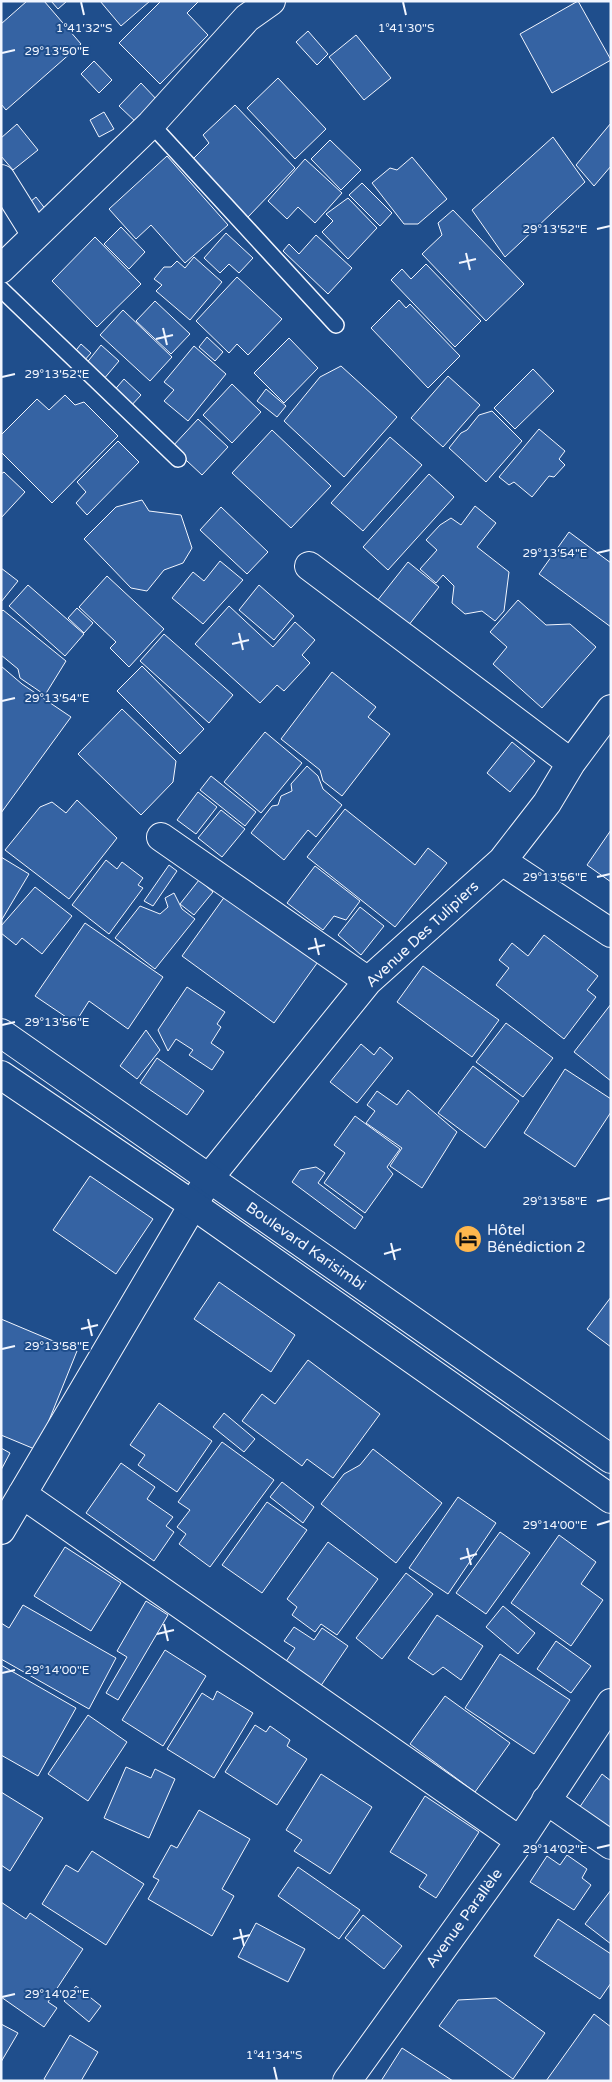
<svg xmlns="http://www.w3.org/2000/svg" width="612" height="2082" font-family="'Varela Round',sans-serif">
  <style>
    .building { fill: #3563a3; stroke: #f2f6ff }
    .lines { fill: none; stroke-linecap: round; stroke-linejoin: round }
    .service-casing { stroke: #f2f6ff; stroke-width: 18 }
    .minor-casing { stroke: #f2f6ff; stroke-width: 30 }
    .tertiary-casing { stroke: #f2f6ff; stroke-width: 30 }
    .service { stroke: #1f4e8c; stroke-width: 15 }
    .minor { stroke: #1f4e8c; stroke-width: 28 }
    .tertiary { stroke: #1f4e8c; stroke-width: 28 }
    .ticks { fill: none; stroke: #f2f6ff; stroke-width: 2 }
    .labels { text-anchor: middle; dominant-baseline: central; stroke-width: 4; stroke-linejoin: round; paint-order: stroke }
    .street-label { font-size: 15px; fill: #f2f6ff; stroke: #1f4e8c }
    .poi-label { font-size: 15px; fill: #f2f6ff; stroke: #1f4e8c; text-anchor: start }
    .ticks-label { font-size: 12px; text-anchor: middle; fill: #f2f6ff; stroke: #1f4e8c; stroke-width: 4; stroke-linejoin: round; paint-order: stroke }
  </style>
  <rect width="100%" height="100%" fill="#1f4e8c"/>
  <path class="building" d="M27,1H44L81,44L6,110L1,104V24Z
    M51,1H67L58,9Z
    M100,1H150L121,26Z
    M161,1H199L187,13L208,35L160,84L119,43Z
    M578,1L611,60L552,93L520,34Z
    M308,31L328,54L317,65L296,42Z
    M356,35L391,78L364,100L329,57Z
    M94,61L112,80L99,93L81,74Z
    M278,78L326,129L295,159L247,108Z
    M141,83L159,102L138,124L119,106Z
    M235,105L295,168L248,217L191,161L209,143L203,135Z
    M104,112L114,129L99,137L90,120Z
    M611,123V166L594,186L576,165Z
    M17,124L38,150L13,170L1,156V138Z
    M553,137L585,182L505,257L472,210Z
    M330,140L361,170L341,190L311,159Z
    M167,156L228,225L185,263L151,225L136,239L109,209Z
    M412,157L447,199L418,224H404L372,183L390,168L397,170Z
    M305,159L342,193L315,223L298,207L287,219L268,201Z
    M362,183L392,213L380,226L349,195Z
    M36,197L50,215L38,225L24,207Z
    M348,198L377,228L348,259L322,232L333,221L326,214Z
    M453,210L524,284L486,321L422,254L442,235L438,223Z
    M121,227L145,252L129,269L104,244Z
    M226,233L253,258L239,273L229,264L220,273L204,258Z
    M316,235L352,268L328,294L283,251L289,244L299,254Z
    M95,237L141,284L97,327L52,281Z
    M194,257L222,282L190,320L156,291L162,285L154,279L164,267H171L177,261L185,268Z
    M426,264L481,321L455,347L391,280L402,269L411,279Z
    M237,277L282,319L248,355L237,344L229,353L196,321Z
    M399,300L406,308L410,304L460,356L428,388L371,328Z
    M155,301L190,334L171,354L136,321Z
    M123,310L172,357L150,381L100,335Z
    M207,337L223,352L215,361L199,347Z
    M289,338L318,368L284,403L254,373Z
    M81,344L91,353L83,362L73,354Z
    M101,345L119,361L103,380L85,365Z
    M194,346L226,374L188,421L164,401L174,390L164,382Z
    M341,366L397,417L344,477L284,421L320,377Z
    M533,369L554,391L515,429L494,408Z
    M448,376L480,405L443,447L411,418Z
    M124,379L141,395L129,408L112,393Z
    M232,384L261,412L232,443L203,415Z
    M266,389L286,406L277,417L257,401Z
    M65,395L75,405L84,402L118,436L52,503L1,452V435L37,399L49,410Z
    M492,411L522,441L486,482L449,448L461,433L467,430L479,415Z
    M198,419L228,447L202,475L172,447Z
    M539,429L565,451L559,459L565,465L554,477L549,476L532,497L514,482L509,485L499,477Z
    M272,430L331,486L291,528L232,473Z
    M390,437L422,465L363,531L331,503Z
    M118,441L139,462L87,515L76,503L86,492L77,482Z
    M4,472L25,492L1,518V474Z
    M429,474L454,497L388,570L363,547Z
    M142,500L149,511L181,515L192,548L183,563L164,570L147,591L131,588L84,539L116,507Z
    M475,506L496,523L477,547L509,572L504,611L495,621L482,611L465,614L452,603L454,586L443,575L436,583L420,569L437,550L426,540L440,525L451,518L461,525Z
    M221,507L268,552L247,574L200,530Z
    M569,532L611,563V627L539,574Z
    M220,561L243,580L203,624L172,598L193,572L204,581Z
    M408,562L439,587L408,626L377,601Z
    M1,568L18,581L1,602Z
    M107,576L164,629L129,667L110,648L116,642L79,607Z
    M28,585L84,634L65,656L9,606Z
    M259,585L294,616L274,640L239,610Z
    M518,600L546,625L570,624L596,647L542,708L493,664L507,647L490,632Z
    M229,606L273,647L295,622L315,640L302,655L310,663L284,691L277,685L260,703L195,644Z
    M77,608L93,623L84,633L68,618Z
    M3,610L66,661L45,695L20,678L18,669L1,655V612Z
    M164,634L233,695L209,723L140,661Z
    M1,666L22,684L71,717L1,813Z
    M142,666L204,729L180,754L117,691Z
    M332,672L376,707L368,717L390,734L342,796L323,781L320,770L281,739Z
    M122,709L176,761L173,782L141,815L78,754Z
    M265,732L302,763L261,813L224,782Z
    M512,742L535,761L510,792L487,773Z
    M307,766L318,776L323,789L342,805L316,837L308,830L284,860L251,833L272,806L278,805L281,796L292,791L291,784Z
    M211,776L256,812L245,826L200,790Z
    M198,792L217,807L196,834L177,820Z
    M77,800L117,838L69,899L5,850L40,807L52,802L66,813Z
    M345,809L415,865L428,848L447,863L395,927L307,857Z
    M221,810L245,829L222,857L198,838Z
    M611,830V882L587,865Z
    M1,857L29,874L1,921Z
    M106,860L117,869L122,862L143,878L138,885L143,888L109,934L72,905Z
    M169,865L177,871L153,906L144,901Z
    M315,866L360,901L346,920L334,916L323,930L287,903Z
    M199,880L213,892L194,915L180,904Z
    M35,887L72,916L42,954L22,938L16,945L1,933V926Z
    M228,892L320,959L274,1023L182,956Z
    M174,893L182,909L195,919L155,969L115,938L140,906L160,914L168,907L165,898Z
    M360,907L384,926L361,955L338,935Z
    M85,923L163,977L128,1029L89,1001L75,1023L35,996Z
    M544,935L598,976L587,990L596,997L564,1039L496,985L509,968L499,960L512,943L528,956Z
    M423,966L499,1020L472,1057L397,1002Z
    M187,987L225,1012L217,1024L221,1027L211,1043L224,1052L212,1070L189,1055L193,1050L176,1039L168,1051L158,1030Z
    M611,1004V1081L574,1052Z
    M506,1023L553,1058L523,1097L476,1062Z
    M146,1030L160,1050L137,1079L120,1066Z
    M361,1044L374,1055L380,1047L393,1058L357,1103L330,1082Z
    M157,1058L204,1091L187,1115L140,1083Z
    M473,1066L519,1101L485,1148L438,1113Z
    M565,1069L611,1099V1112L575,1167L524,1133Z
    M408,1090L457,1132L422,1188L390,1166L402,1148L366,1123L375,1111L367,1105L377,1091L397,1105Z
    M355,1116L400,1149L387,1167L393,1174L365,1213L324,1183L345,1153L334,1145Z
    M316,1167L325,1173L318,1183L363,1217L355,1229L292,1182L300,1170Z
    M90,1176L153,1219L116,1274L53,1230Z
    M219,1282L295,1335L271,1372L194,1319Z
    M611,1297V1347L587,1329Z
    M1,1319L77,1351L37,1450L1,1435Z
    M308,1360L380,1414L333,1478L307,1459L302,1466L242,1421L262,1394L275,1404Z
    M159,1403L212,1441L177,1492L138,1465L145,1455L130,1445Z
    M224,1413L255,1439L244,1452L213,1427Z
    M222,1442L274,1480L210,1567L179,1544L186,1534L177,1527L190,1510L178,1502Z
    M1,1448L10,1453L1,1470Z
    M373,1449L442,1503L396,1563L321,1504L344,1474L360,1465Z
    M121,1463L155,1487L147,1499L173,1517L166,1526L174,1532L154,1561L86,1513Z
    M282,1482L314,1507L303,1523L270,1497Z
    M458,1497L496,1523L448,1594L409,1568Z
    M267,1502L307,1530L262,1593L222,1565Z
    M500,1532L530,1553L486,1614L456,1593Z
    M559,1535L596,1562L581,1584L603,1600L571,1646L511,1603Z
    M328,1542L378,1579L337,1635L321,1624L315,1632L292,1615L297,1607L287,1599Z
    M65,1547L121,1583L91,1631L34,1596Z
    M406,1573L433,1594L382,1659L356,1638Z
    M146,1601L168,1615L118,1700L106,1693L127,1657L117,1651Z
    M23,1605L116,1658L89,1709L1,1659V1623L9,1628Z
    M503,1606L535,1633L518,1654L486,1627Z
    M437,1615L483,1646L461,1680L443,1667L433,1675L408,1658Z
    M294,1627L314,1640L322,1628L348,1646L320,1687L285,1663L295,1648L284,1641Z
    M556,1641L591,1666L571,1693L537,1669Z
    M165,1650L206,1676L163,1746L122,1720Z
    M500,1654L570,1700L534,1754L465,1708Z
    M1,1665L76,1708L38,1776L1,1755Z
    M217,1691L253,1713L214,1778L167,1749L202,1693L213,1700Z
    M445,1696L510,1743L475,1792L410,1744Z
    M88,1715L127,1742L88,1801L48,1774Z
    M255,1725L266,1732L270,1726L290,1740L287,1746L307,1759L277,1805L225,1772Z
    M126,1767L151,1778L155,1769L175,1779L149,1838L104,1818Z
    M321,1774L372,1807L330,1874L294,1851L302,1840L286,1830Z
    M602,1774L611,1781V1840L575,1814Z
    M1,1792L43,1818L10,1871L1,1865Z
    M425,1796L479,1832L436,1898L419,1887L427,1875L390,1852Z
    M199,1810L250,1839L222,1889L234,1896L212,1936L148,1899L159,1880L153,1877L171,1845L177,1848Z
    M92,1851L144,1884L106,1945L42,1904L66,1865L78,1872Z
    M567,1855L587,1869L582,1878L591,1885L574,1910L530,1882L547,1856L560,1865Z
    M298,1867L360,1910L339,1939L278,1896Z
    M611,1890V1944L585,1924Z
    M1,1902L26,1919L30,1913L83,1949L48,2002L57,2008L44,2027L1,1997Z
    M363,1915L402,1946L384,1969L345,1938Z
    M558,1919L611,1954V1983L600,1999L534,1956Z
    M256,1923L305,1949L288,1982L238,1957Z
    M76,1986L101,2006L89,2022L64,2001Z
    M496,1998L545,2033L513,2079L439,2026L458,2000Z
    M594,2014L611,2027V2081H546Z
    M1,2024L18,2033L1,2062Z
    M70,2035L98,2052L81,2081H47L44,2079Z
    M402,2048L453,2081H381Z"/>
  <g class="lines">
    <g class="service-casing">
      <path id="service" d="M151,124L336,325
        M1,289L178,459"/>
    </g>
    <g class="minor-casing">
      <path id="minor" d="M1,179L36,235
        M1,269L151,124L247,18L271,1
        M309,566L571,763
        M161,837L368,981
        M502,861L611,933
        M22,1494L520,1841
        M1,1530L209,1178L368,981L502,861L547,803L571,763L611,709
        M546,1800L611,1845
        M347,2081L520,1841L611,1703"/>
    </g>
    <g class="tertiary-casing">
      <path id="tertiary" d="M1,1033L611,1459
        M1,1075L193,1205L611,1499"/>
    </g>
    <use href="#service" class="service"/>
    <use href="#minor" class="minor"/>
    <use href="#tertiary" class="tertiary"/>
  </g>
  <path class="ticks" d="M81,2L84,15M403,2L406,15M2,53L15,50M597,229L610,226M466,253L470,270M459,263L476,259M163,328L167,345M156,339L173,335M2,377L15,374M597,553L610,550M239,633L243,650M232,644L249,640M2,701L15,698M597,877L610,874M315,938L319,955M308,949L325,945M2,1025L15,1022M597,1201L610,1198M391,1243L395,1260M384,1254L401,1249M88,1319L92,1336M81,1329L98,1325M2,1349L15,1346M597,1525L610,1521M467,1548L471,1565M460,1559L477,1554M164,1624L168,1641M157,1634L174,1630M2,1673L15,1670M597,1848L610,1845M240,1929L244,1946M233,1939L250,1935M2,1997L15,1994M274,2067L277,2080"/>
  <defs>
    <g id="hotel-disc" transform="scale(1.4375)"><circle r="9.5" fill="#ffb74d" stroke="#1f4e8c"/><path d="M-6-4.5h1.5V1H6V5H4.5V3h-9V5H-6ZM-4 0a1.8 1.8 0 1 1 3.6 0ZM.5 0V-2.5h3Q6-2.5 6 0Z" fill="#111"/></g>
  </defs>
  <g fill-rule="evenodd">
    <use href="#hotel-disc" x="468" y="1239"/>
  </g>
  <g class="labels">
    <g class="street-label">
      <text transform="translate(422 934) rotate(-43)">Avenue Des Tulipiers</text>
      <text transform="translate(306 1246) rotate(35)">Boulevard Karisimbi</text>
      <text transform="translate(464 1918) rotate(-54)">Avenue Parallèle</text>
    </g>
    <g class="poi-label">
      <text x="487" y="1230">Hôtel<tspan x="487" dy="17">Bénédiction 2</tspan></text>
    </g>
  </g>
  <g class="ticks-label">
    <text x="84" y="32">1°41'32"S</text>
    <text x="406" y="32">1°41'30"S</text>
    <text x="57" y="55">29°13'50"E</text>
    <text x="555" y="233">29°13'52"E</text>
    <text x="57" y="378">29°13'52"E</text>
    <text x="555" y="557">29°13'54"E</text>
    <text x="57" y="702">29°13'54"E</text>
    <text x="555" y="881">29°13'56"E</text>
    <text x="57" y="1026">29°13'56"E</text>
    <text x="555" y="1205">29°13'58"E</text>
    <text x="57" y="1350">29°13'58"E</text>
    <text x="555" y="1529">29°14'00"E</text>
    <text x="57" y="1674">29°14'00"E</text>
    <text x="555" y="1853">29°14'02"E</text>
    <text x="57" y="1998">29°14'02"E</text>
    <text x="274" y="2059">1°41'34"S</text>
  </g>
  <rect width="612" height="2082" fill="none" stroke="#f2f6ff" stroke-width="5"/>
</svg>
